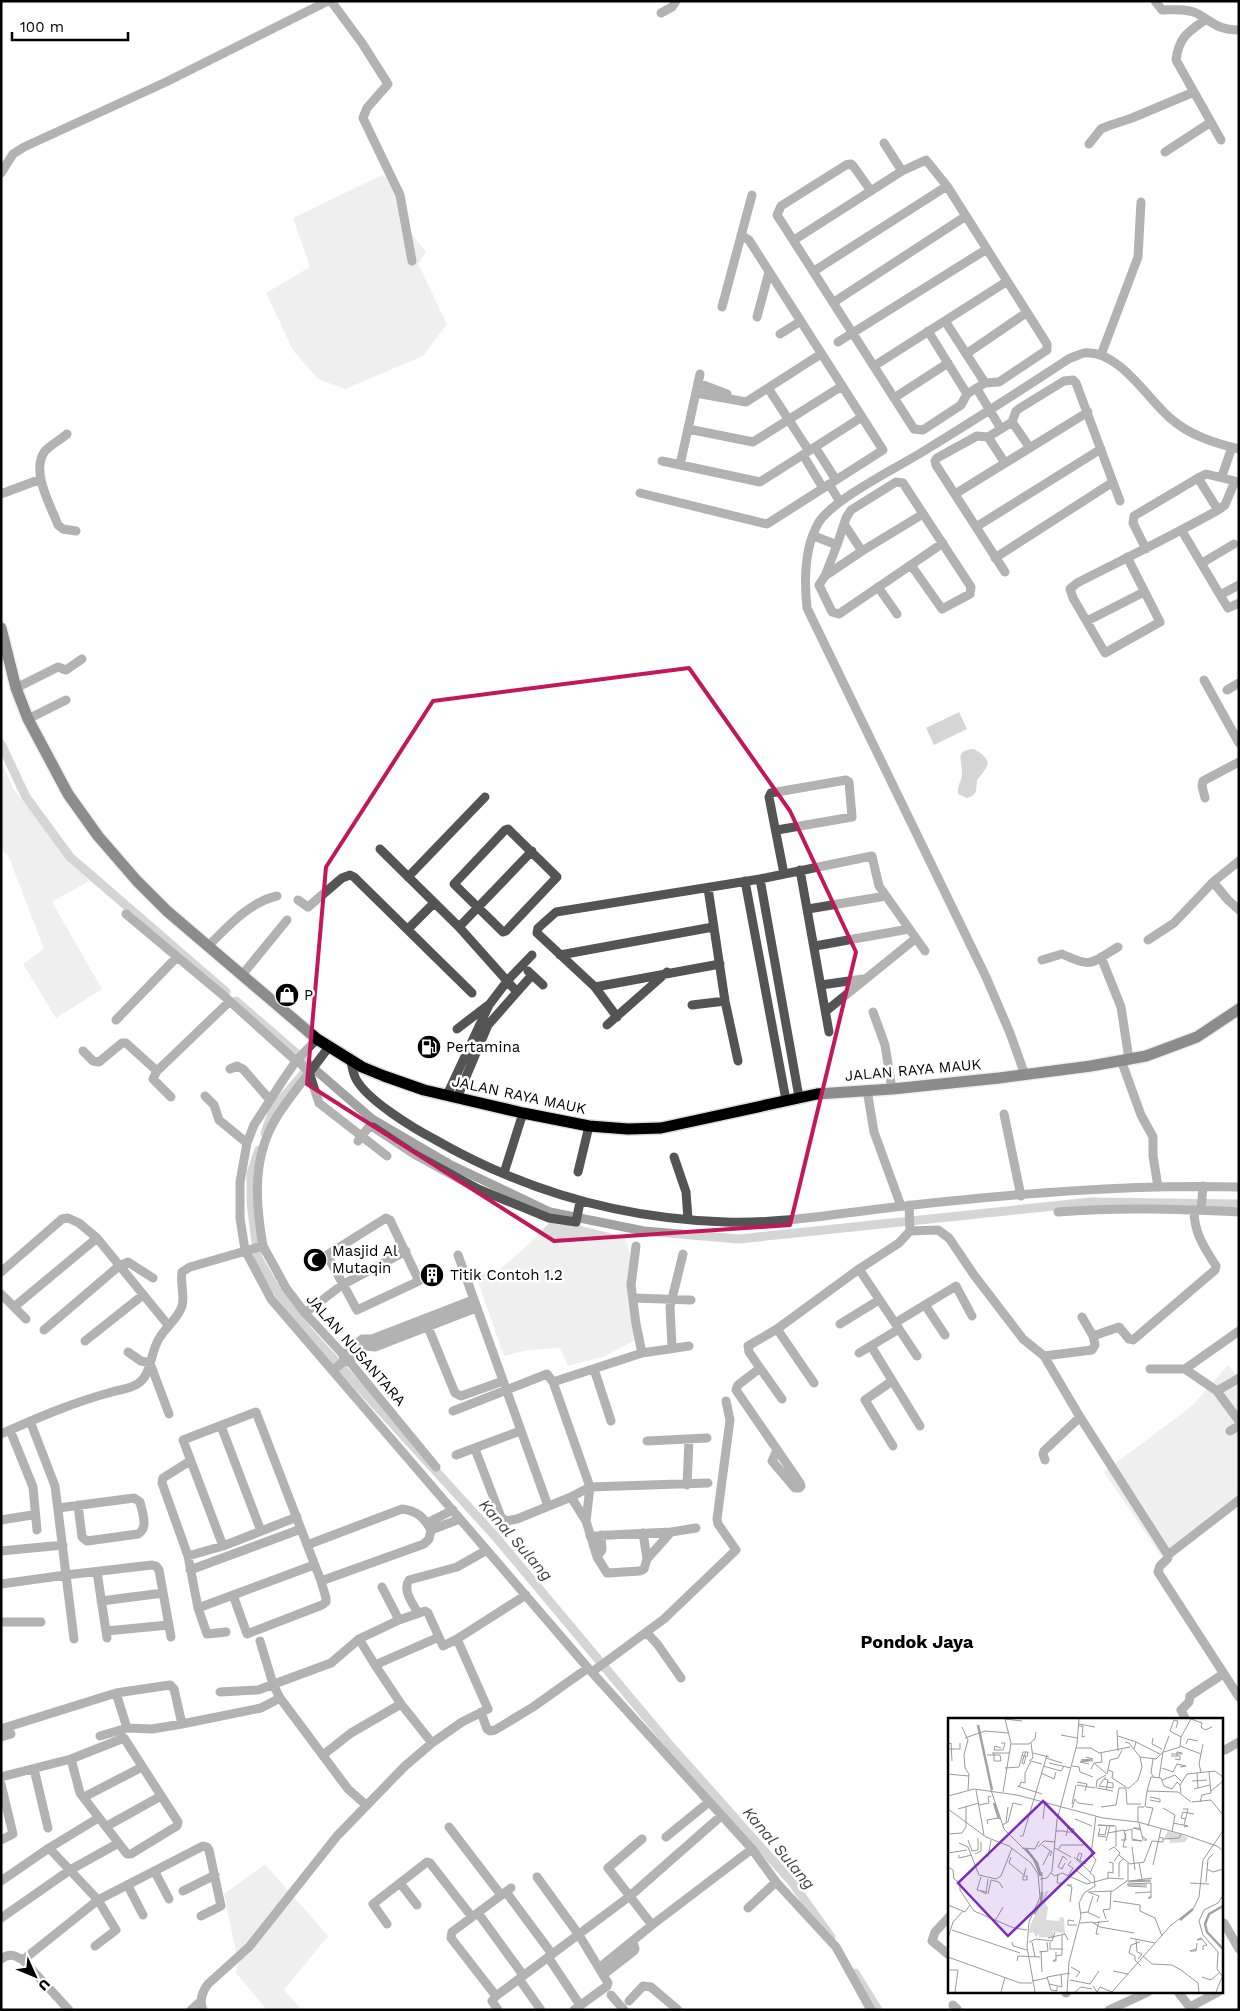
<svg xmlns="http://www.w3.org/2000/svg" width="1240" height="2011" font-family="'Work Sans',sans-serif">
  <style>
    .green { fill: #dbdbdb }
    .water { fill: #a2a2a2 }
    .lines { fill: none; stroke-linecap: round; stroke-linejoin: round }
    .canal { stroke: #a2a2a2; stroke-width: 9 }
    .major-casing { stroke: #dbdbdb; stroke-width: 14 }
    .minor { stroke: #545454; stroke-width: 9 }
    .major { stroke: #000; stroke-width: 11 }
    .marked { fill: none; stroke: #c2185b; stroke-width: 4; stroke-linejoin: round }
    .labels { text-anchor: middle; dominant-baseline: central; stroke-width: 5; stroke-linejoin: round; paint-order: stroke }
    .poi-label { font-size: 15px; fill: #000; stroke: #fff; text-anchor: start }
    .street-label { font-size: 15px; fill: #000; stroke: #fff }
    .water-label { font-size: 16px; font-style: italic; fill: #434343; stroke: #fff }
    .quarter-label { font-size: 18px; font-weight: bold; fill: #000; stroke: #fff }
    .inset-river { fill: none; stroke: #a2a2a2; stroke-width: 2.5 }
    .inset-road { fill: none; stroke: #999; stroke-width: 1 }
    .view { fill: #7b2cbf; fill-opacity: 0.15; stroke: #7b2cbf; stroke-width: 2.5 }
    .inset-edge { fill: none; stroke: #000; stroke-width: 2.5 }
  </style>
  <rect width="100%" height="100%" fill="#fff"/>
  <path class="green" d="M382,175L403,188L405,226L426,252L418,264L447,324L423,356L345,389L318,379L293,350L266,293L310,267L293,218Z
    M1,761L14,790L89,881L52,902L102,989L56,1018L23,964L44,949L9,857L1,849Z
    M553,1219L625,1237L632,1262L638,1339L605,1356L568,1366L560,1348L528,1350L504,1356L476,1276L499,1270L531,1242Z
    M1228,1365L1239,1378V1504L1164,1560L1104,1472L1192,1406Z
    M265,1864L328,1936L284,1990L302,2010H267L236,1973L238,1962L224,1894Z"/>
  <path class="water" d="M959,712L967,729L934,745L926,728Z
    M974,749C995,761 988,766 977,780C976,790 978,794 967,798L958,794C957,785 962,781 962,773C962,760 954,750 974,749Z"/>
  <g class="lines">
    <path class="canal" d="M1,744L26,797L70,857L226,992
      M236,1001L372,1119L449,1164L550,1212L644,1231L739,1239L1091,1202L1239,1204
      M265,1133L274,1108L310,1066
      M259,1150L251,1173V1203L258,1258L277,1291L309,1332L495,1536L668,1743L791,1881L831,1937
      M855,1973L878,2010"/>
    <g class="major-casing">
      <path id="major" d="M1,628L16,688L28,719L68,794L98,836L137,881L167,911L317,1039L362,1067L384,1076L424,1090L523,1113L589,1126L628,1129L661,1128L817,1094L892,1089L999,1078L1091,1066L1146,1056L1197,1037L1239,1009"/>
    </g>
    <path class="minor" d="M331,1L362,43L388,84L367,108L363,118L400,195L412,261
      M1155,1L1162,10C1173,10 1188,8 1198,14C1214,23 1218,30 1239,30
      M661,13L672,7L676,1
      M1205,20C1188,32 1179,37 1176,60L1221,140
      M884,143L902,171
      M1089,144L1101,129L1108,126L1132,118L1194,92
      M1165,152L1211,122
      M1,173L13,154L24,147L166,82L328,1
      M794,240L902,171L926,160L947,186L1047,344V350L999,382L985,383L967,394L961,405L923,430L914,429L777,215L781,206L846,165L851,164L854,167L871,191
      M814,271L947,186
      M834,302L966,216
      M722,307L752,195
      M757,317L769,272
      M945,321L985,383
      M928,331L967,394
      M780,334L801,321
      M838,342L987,249
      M966,354L1026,313
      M1101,355L1138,257L1141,202
      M874,366L1006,282
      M698,383L727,394
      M768,388L809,451
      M977,389L1001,429
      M696,393L746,402L821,354
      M894,398L948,363
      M1012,422L1030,448
      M688,429L753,442L842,386
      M67,434C60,440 51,445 45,451C30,471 51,506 58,525L63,529L76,531
      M988,437L1005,463
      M815,447L836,480
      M803,455L823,488
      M662,461L760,482L862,417
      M680,465L700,374
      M1206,474L1235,481L1225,505L1218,510L1198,478Z
      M1222,476L1232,447
      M829,484L840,502
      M640,493L767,524L883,450L749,240L741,235
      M1,494L41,479
      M955,494L1088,412
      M844,524L862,551L923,514
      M976,527L1101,449
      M1182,531L1220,595L1239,585
      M814,536L837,545
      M1146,549L1133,523L1134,516L1198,478
      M1127,557L1160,622L1105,653L1073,598L1070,589L1077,583C1124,559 1172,536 1218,510
      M995,558L1113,482
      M1202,563L1234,544
      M911,565L942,609L970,594L971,587L903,483L896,482L851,510L846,518L837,545L825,576L819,585L832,612L839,614L943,543
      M1005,572L936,465L935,461L937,458L977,436L988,437L1001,429L1012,422L1016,411L1020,408L1064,381L1073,380L1076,383L1120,501
      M825,576L862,551
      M878,587L897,614
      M1220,595L1228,608L1239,603
      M1087,621L1144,592
      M1204,680L1239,743
      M16,688L58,667L66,670L82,659
      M1227,690L1239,683
      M28,719L66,700
      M1205,798L1202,786L1203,781L1239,762
      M508,829L557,877L506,931L503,932L454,884L505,830Z
      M777,830L852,817L849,782L846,780L771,793L769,797L784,874
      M380,849L459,927L517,992
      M800,870L829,1032
      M408,877L485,797
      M760,879L799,1097
      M745,881L786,1100
      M1213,882L1228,900L1239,910
      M708,888L725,1001L738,1061
      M298,900L308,907L342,878L350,875L354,877L472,993
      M808,909L886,896
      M126,914L224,996L296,1061L300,1063L309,1072L319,1103L387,1156
      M459,927L532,851
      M408,929L434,903
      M1148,940L1174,923L1213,882L1239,861
      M208,946C228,927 249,902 277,896
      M815,946L909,929
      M560,955L713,927
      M1101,957L1121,1007L1129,1059
      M1042,960L1062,954C1093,968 1089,964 1118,947
      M528,971L543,985
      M242,975L287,920
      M821,985L863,979
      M595,987L720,964
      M692,1005L725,1001
      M826,1011L915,939
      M873,1012L885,1045L892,1089
      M617,1017L595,987L537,933L538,928L556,912L760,879L872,856L879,886L925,951
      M116,1020L177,957
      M607,1025L667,972
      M457,1029L487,1006
      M317,1039L296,1061L283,1080L254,1125L247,1143L240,1182V1218L245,1250L271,1299L588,1668L752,1849L776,1882L836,1947L871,2010
      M83,1051L93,1061L99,1062L122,1043H126L157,1071L230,1001
      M1121,1060L1141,1115L1153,1137V1156L1158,1187
      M351,1061C352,1067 353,1074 356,1079C367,1100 413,1128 434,1139C524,1191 622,1219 726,1222C785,1224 846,1212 904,1206C1014,1194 1128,1184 1239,1187
      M230,1069L237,1066L243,1069L270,1100
      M157,1071L153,1079L171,1097
      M1025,1075L1010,1033L986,977L807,608C804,580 804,547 819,522C833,500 894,469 919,454C970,423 1020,391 1070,358C1074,357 1080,354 1084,353C1119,350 1146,397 1170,418C1189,435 1214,443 1239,449
      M867,1090L874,1132L901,1206
      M447,1095L489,1005L508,980L532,955
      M205,1096L214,1105L219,1120L247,1143
      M457,1098L488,1025L532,975
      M1004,1114L1021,1196
      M358,1141L368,1128L373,1127L414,1154L478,1189L549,1218L576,1222L580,1202
      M674,1157L686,1192L688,1219
      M578,1172L589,1126
      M504,1173L523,1113
      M1201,1210L1203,1186
      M1058,1212C1118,1207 1178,1209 1239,1212
      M386,1218L390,1220L419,1281L357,1310L327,1255Z
      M910,1231L938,1230L949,1238L974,1275L1023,1339L1044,1356
      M263,1246C255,1201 252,1155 278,1115C293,1092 312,1070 328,1048
      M636,1246L631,1285L636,1324L642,1353
      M458,1255L548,1506
      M859,1269L917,1356
      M1,1272L62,1219L68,1218L79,1223L97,1238L168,1325
      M1,1294L26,1319
      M633,1298L691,1300
      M925,1305L945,1335
      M14,1307L97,1238
      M305,1313L342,1285L406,1251
      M1082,1317L1093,1336L1095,1345L1092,1350L1044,1356L1080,1417L1168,1555V1558L1160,1566L1158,1572L1239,1697
      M895,1323L956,1286L972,1316
      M840,1324L879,1300
      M428,1327L455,1393L461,1396L503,1381
      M777,1329L814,1383
      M44,1330L119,1266L128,1262L153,1278
      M1093,1336L1119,1327L1129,1339L1133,1340L1215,1270L1216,1266C1204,1247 1194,1233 1194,1210
      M85,1341L143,1295
      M871,1346L920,1426
      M672,1347L670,1307L683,1254
      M128,1352L141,1361L150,1363L169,1414
      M859,1353L899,1329
      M344,1362L349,1361L365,1346L375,1347L476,1308
      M760,1368L782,1399
      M594,1369L611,1421
      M1150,1369H1185L1217,1391L1239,1421
      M1185,1369L1239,1331
      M333,1370L343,1362L344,1355L362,1339H372L473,1300
      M892,1381L865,1400L893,1446
      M553,1382L590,1487L586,1521
      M1217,1391L1239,1378
      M453,1411L547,1374L553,1382L642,1353L689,1346
      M30,1421L55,1486L66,1575L152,1565L156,1566L159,1570L171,1637
      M221,1426L261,1531
      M10,1430L33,1487L37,1530
      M1230,1431L1239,1426
      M1,1434C37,1418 74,1402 112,1392C122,1389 136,1388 143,1379C151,1371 151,1350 160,1337C166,1327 179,1317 182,1306C185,1296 180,1283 182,1272L190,1267L263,1246L286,1288L305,1313L349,1361L436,1467
      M647,1441L707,1438
      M475,1449L501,1517L506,1521L517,1519L571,1497L590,1487L708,1483
      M777,1450L772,1461L795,1488H799L801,1486L800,1483L736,1390L738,1385L760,1368L749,1352L748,1346L777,1329L859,1269L899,1243L910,1231L909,1205
      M456,1455L520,1431
      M1045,1460L1043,1454L1044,1451L1080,1417
      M190,1461L163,1478L162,1483L188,1556L198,1608
      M687,1485L689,1440
      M571,1497L586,1521L597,1557L607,1573L640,1571L644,1569L647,1559L643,1533
      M58,1508L134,1498L140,1502C142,1512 149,1528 138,1534L87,1541L82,1537L78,1505
      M1,1520L32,1515
      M427,1523L453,1510
      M431,1530L460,1519
      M590,1536L671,1532L696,1528
      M307,1545L402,1509C417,1511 424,1517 431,1530L429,1539L424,1544L321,1581
      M223,1546L183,1440L256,1412L321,1581L326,1598V1602L322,1605L247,1634L233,1595
      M1,1551L63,1545
      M1168,1555L1239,1500
      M188,1556L223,1546L297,1517
      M597,1557L602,1550L601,1535
      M647,1559L671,1532
      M190,1570L301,1529
      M97,1572L107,1638
      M1,1584L66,1575L74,1639
      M382,1587L399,1620
      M101,1601L163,1593
      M418,1613C413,1604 402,1590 409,1580L457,1567L487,1550
      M1,1622H41
      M106,1631L169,1625
      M226,1632L207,1634L198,1608L314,1565
      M647,1633L658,1645L681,1678
      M359,1639L375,1665L439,1637
      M260,1641L273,1684L280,1698L348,1789L366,1805
      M375,1665L401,1704
      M592,1672L664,1619L736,1550L718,1524L717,1519L730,1420L726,1401
      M220,1692L258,1690L331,1663L359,1639L399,1620L425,1611L428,1613L443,1646L457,1639L526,1595
      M116,1693L127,1728L152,1729L182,1724L261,1708L280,1698
      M481,1712L487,1729L490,1731L495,1730L533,1707L588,1668
      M1186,1720L1181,1710L1189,1702L1190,1696L1223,1674
      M1,1729L116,1693L170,1685L174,1689L182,1724
      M100,1736L127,1728
      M1,1737L11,1734
      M1225,1750L1239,1742
      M323,1755L351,1733L401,1704L432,1743
      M34,1769L48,1828
      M1,1777L71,1759L124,1738L178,1822L177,1826L131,1854H127L80,1793L71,1759
      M1,1784L13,1834L1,1840
      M84,1797L142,1767
      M107,1826L161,1796
      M449,1827L501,1895
      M666,1837L709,1802
      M642,1839L608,1868L652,1925
      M155,1872L169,1899
      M537,1877L579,1935L608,1983L607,1986L574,2010
      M1,1881L49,1848
      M400,1883L417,1905
      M128,1886L143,1915
      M183,1891L215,1875
      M506,1892L552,1954
      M748,1908L776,1882
      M478,1913L523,1975
      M949,1917L935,1932L932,1941L949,1955
      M1,1918L70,1870L115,1845
      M1224,1923L1239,1949
      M387,1924L373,1904L427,1862L430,1863L472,1917
      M95,1946L116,1930L98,1900L49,1848L95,1820
      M548,1957L580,2005
      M1,1959C10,1953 14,1955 23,1960L69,2010
      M23,1960L98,1900L203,1846L207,1847L209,1850L221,1906L201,1916
      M599,1968L652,1925L752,1849
      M603,1975L634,1951L635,1949L633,1942
      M519,1979L541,2010
      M1178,1992L1192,2010
      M1066,1993L1067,1992
      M611,1995L624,2010
      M496,1996L451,1938L452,1932L511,1888
      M629,2001L643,1986L651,1987L678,2010
      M953,2005L958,2010
      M1190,2007L1218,1992
      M191,2010L201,2001
      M203,2010C199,2001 202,1992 208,1984L249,1947L337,1836L405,1766L432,1743L462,1722L488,1709L457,1639
      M498,2010L492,2001L496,1996L630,1896L721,1816
      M1109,2010L1148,1992"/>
    <use href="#major" class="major"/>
  </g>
  <path d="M0 0H1240V2011H0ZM689,668L790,811L856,952L790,1225L554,1241L307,1084L326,867L433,701Z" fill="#fff" fill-opacity=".55" fill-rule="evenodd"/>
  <path class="marked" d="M689,668L790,811L856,952L790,1225L554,1241L307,1084L326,867L433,701Z"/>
  <defs>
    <g id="shop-disc" transform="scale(1.25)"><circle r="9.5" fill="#000" stroke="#fff"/><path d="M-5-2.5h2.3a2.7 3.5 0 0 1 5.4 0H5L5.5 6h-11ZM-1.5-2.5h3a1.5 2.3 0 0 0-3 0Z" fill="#fff"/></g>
    <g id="fuel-disc" transform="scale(1.25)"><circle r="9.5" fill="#000" stroke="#fff"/><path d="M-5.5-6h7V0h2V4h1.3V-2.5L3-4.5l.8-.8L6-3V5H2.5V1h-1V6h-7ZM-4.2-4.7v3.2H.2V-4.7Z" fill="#fff"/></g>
    <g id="mosque-disc" transform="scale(1.25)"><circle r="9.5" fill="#000" stroke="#fff"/><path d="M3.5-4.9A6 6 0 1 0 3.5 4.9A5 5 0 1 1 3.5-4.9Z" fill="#fff"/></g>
    <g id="building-disc" transform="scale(1.25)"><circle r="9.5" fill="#000" stroke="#fff"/><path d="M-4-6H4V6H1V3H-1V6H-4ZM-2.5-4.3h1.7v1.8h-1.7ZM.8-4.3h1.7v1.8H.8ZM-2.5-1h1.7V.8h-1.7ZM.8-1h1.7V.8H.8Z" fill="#fff"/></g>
  </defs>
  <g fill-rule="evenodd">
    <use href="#shop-disc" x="287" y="995"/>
    <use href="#fuel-disc" x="429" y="1047"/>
    <use href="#mosque-disc" x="315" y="1260"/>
    <use href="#building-disc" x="432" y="1275"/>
  </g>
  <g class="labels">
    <g class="poi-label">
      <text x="304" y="995">P</text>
      <text x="446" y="1047">Pertamina</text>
      <text x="332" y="1251">Masjid Al<tspan x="332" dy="17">Mutaqin</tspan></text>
      <text x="450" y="1275">Titik Contoh 1.2</text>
    </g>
    <g class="street-label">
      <text transform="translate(913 1070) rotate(-5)">JALAN RAYA MAUK</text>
      <text transform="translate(519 1095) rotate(12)">JALAN RAYA MAUK</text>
      <text transform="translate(356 1350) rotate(49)">JALAN NUSANTARA</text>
    </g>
    <g class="water-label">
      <text transform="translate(516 1540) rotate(49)">Kanal Sulang</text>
      <text transform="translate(779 1848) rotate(50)">Kanal Sulang</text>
    </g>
    <g class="quarter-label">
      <text x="917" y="1641">Pondok Jaya</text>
    </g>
  </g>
  <g transform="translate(948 1718)">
    <rect width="275" height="275" fill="#fff"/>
    <path d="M220,113L234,117L240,120L237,124L222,125V122L216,120ZM98,173H101L96,182L100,190L98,202L111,203L112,199L116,200L117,216L105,213L106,220L91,219V216L88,219L85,214L81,215L82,208Z" fill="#dbdbdb"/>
    <path class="inset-river" d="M30,7L44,72M46,85L51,101M78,131L89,145L93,158M275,188L261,196L257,206L259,214L275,231M86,196L93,184L94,174M232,202L245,191"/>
    <path class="inset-road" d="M57,1L74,3M243,1L254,5L253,9L257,12L264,9M131,6L147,9M131,8H135L134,19L137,18M14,9L20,22L16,37L17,50L21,56L20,72M228,10L230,3L226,2L222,13L233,19M169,12L170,33M113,17L129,20M170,18L188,24M17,20L37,13L60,15M205,20L204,26L214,31M177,24L181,25L192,39L208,41L215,34L221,18M53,25H57L55,32H46L47,28L53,30M0,26L3,25L4,43M63,26H81L87,21L88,14M238,26L240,21L250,23M232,28L253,36M128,30H143L151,35L182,29M186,31L188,24L212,36M216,34L232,29L233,19L243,1M44,35H61M85,35L101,39M223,36H234V35L229,34V38M39,37H52L53,43H46V35M74,37L76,38H78L76,46L74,45L76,38L78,34M0,38V31H12V25M223,38H232V42L227,41M138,39L145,41L133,42L145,43M98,40L114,45M205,41L203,55L206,59M81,43L85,40L83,25M101,45L123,50M141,46L132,44L141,43M147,46L159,56L162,42L170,40L174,32M95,48L113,53L116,48M124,48L131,49L132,54L145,59M57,50L71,49L75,34H80L79,39M214,50L225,54L229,46L238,48L232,49M143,51L146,45L154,44L153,35M160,52L165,54L164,60L178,69M253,54L251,46L255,26M93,55L106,61L108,54M249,55L250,70M0,56L21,58M211,60L215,34M156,61L151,68L165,70V65L159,64M214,62L227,57L233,63M244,63L259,62M129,64L139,66L137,73M129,67L147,70M69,68L94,76M71,69L73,64L77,65V55L83,43L94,46M148,70L149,62L158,57M149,70L165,73M178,71L179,86H193M246,71L262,67M28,72L36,117M43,72L56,111L85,140L92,158M158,72L160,62L156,61L158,59M199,73L203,59L213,60L216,68L224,71L229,64L232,67M263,73L275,63M55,74L63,25L57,1M233,75L232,67L239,56L267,53L275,59M0,78L26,71L69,77L155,100L190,104L237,117L269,128L275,133M202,79L212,81V84L202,82M244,84L263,82L275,97M252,84L254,77L263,75L261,54M124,86L128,67M31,87L41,85L40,79L43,78M153,89L168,87L171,70H181L190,62L194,49L192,39M197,89L199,73L230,74L243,84M198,89L205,90L200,108M124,90L127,81L130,85L145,87M215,90L227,97L224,114M0,91L38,119L61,128L83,145L90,156L92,179L81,204L79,229L87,274M10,91L31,85M235,91H240L236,107M95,101L97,83M127,101L144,108M238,101L233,100L235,94L246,96M58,104L60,89M190,104V89H196M191,105L195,122H199L194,118M225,105L240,108L236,109M40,106L39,102L50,100M54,107L60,104L65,85L74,87M166,108L150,107L168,108M152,110L150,118L158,119M193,112L185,110H193M108,113H115L119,114H123L125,115L126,111L120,110L118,118M176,113L184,111V121L194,123L184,122M160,115L176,112L178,122H173M178,115L175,129H179M0,116L14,115L18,109V88M150,116L157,117L159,107M72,118H75L99,37M215,121L231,120L233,116M20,122L24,133L30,132V120M158,123L162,107M11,125L20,129L31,157L48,161L53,158L64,130M94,127L104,134L102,138M90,129L96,123L107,124M168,129V109M184,129L187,152M74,130L87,131L91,123M107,130L123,139M111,131L113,127H136L137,125M161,132L166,129L172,135L166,143M0,135L19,132M27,136L33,133V124M11,137V140L24,137M171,137L182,146L196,144L204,123L215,124V120L211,119M40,139L43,122M63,139L61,145L76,157L78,150M126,139L142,154M132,142L134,136L131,135L129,141L138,146M117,145L114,151L110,149L115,138L119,142M191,145L194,161M95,147L102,133M205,147L213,111M0,149L5,152L6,161L12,165V172L26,193L66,210L79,212M259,151L265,154L275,151M129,153L143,164M94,154V175M103,155L107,158L114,155L139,166L161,160L176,161M110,156L109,165H115M75,158H79V162H75ZM120,158L125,150L120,147L123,143M33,159L29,172L38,174M171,159V145L175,141M92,161L99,160L104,153L109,102L129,26L131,1M160,161V154L165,155V145L161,144M180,162V145M178,163L203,162M182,163L204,160M180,164L203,163M258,164L260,141L265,136M203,165V180H200L203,178M242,165L261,166M179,166L203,165M179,167H199M180,168L199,169M33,173L38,176L40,161M140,174L151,178L149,184M141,174L165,173L179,163M187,175L203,174M40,176L43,162L51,164L55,170M275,177L270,185L256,192L251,203L255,217L270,234L269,251L275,259M165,183L192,187V193L207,200L214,218M122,184L124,169L119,167H124M0,187L17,194L22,187M140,194L145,178M133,195L139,194L152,200M158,201L155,192L162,191L163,173M47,203L55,189M126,203L120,202V207H129M151,203L148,216H151M132,205L144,204L152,209L186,215M145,205L161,203M4,212L72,235M0,220L5,204L15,193M100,220L117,216L120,222M182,220L207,225M188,221L189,234L194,236L190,241M254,221L249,222L253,220L259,227L255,228V232M64,224L65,228L79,232M81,224L88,221L104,223L107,214M84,224L87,239M102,224V231H115M192,224L183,227L181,235L187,238V242L193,248M248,231L242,233H248L249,225M93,233L94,254M91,234L100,233L99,224M108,234V243H105L108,241M108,238L114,237V217M195,238L204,246L224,247L233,252L250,265L251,274M0,239L72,265H84M69,243L70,238L92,239M123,249L132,254L128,259M0,252H10L7,274M165,253L180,256M254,259L263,262L272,254M122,262L142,266M84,263L99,260M101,266L114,269L113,256M142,266L151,253M145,268L149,274L152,269L164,274M109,269V273L103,272L99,259L122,255M53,274L57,259M119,274L121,244L133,198L131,185L136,175L147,168L146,158L142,155L148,142L143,136L148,98M127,274L133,269L144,271M164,274L223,207L245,191L251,179L255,142L275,113M268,274L274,259"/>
    <path class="view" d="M95,83L146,135L60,218L10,165Z"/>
    <rect width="275" height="275" class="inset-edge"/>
  </g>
  <rect width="1240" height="2011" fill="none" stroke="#000000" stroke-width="5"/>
  <g transform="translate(35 1976) rotate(134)" stroke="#ffffff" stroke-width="4" paint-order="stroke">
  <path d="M0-4L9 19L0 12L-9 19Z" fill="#000000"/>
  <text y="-8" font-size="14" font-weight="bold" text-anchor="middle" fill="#000000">U</text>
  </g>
  <path d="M12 32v8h116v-8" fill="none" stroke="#000000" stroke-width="2.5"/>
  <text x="20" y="32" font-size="15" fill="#000000" stroke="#ffffff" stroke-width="4" paint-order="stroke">100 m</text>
</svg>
